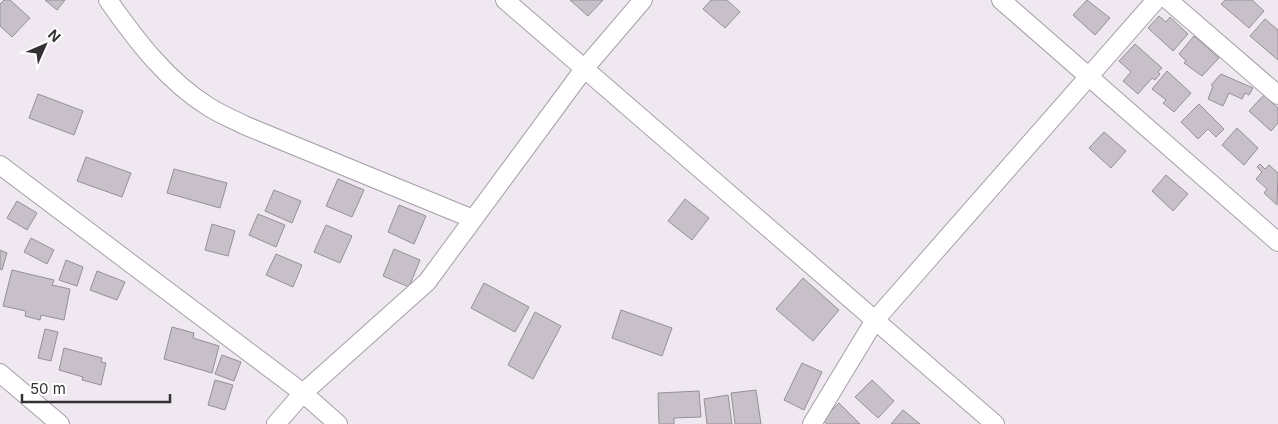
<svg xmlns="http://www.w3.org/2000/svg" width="1278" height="424" font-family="Inter,sans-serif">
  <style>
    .building { fill: #c7c0c9; stroke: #968f97 }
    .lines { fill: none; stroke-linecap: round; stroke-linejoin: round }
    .street-casing { stroke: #a59fa7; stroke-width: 20 }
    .street { stroke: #fff; stroke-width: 18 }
  </style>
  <rect width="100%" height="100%" fill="#efe8f0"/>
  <path class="building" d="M4,0H10L30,18L12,37L0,26V4Z
    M45,0H65L57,10Z
    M570,0H603L588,16Z
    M711,0H727L740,12L725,28L703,9Z
    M1087,0L1110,18L1095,35L1073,15Z
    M1225,0H1252L1264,11L1249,28L1221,4Z
    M1159,16L1166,22L1170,17L1188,34L1173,51L1148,28Z
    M1265,19L1278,30V60L1250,36Z
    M1194,36L1219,58L1202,76L1184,63L1186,61L1179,54Z
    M1135,44L1162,68L1158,72L1160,74L1155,80L1152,78L1138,94L1123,81L1131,72L1119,61Z
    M1167,71L1191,93L1174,112L1163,103L1166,100L1152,89Z
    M1221,74L1253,88L1249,95L1245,93L1242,99L1229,93L1223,106L1208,99L1213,86L1211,85Z
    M38,94L83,111L74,135L29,118Z
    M1264,95L1278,108V123L1271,131L1249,111Z
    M1199,104L1224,129L1216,137L1208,129L1198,139L1181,122Z
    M1237,128L1258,148L1244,165L1222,145Z
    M1104,132L1126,151L1111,168L1089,148Z
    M86,157L131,173L122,197L77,181Z
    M1260,164L1265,169L1269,165L1278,173L1277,205L1264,193L1267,189L1256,179L1262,172L1257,167Z
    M174,169L227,183L220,208L167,193Z
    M1166,175L1188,194L1173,211L1152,191Z
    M338,179L364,190L352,217L326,206Z
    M274,190L301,201L292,223L265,211Z
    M685,199L709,218L692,240L668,221Z
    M17,201L37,213L27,230L7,218Z
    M399,205L426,216L414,244L388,232Z
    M258,214L285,225L276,247L249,235Z
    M212,224L235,231L228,256L205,250Z
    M326,225L352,236L340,263L314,252Z
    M31,238L54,250L47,264L24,252Z
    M394,249L420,260L409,287L383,276Z
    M0,250L7,253L2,270L0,269Z
    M276,254L302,265L293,287L266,275Z
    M66,260L83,267L77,286L59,280Z
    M12,270L54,280L52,285L70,289L64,320L41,315L40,320L25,316L26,311L3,306Z
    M97,271L125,282L117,300L90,290Z
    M803,278L839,310L813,341L776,309Z
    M484,283L529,307L515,332L471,308Z
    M621,310L672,328L662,356L612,338Z
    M535,312L561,326L533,379L508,365Z
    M172,327L194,333L193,338L219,346L212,373L164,359Z
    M45,329L58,332L51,361L38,358Z
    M64,348L102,358L101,362L106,363L101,385L82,380L83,377L59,370Z
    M222,355L241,362L234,381L215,374Z
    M802,363L822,372L804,410L784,400Z
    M215,380L233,385L225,410L208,405Z
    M872,380L894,401L878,418L855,397Z
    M756,390L761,424H735L731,393Z
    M699,391L701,417L674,418V424H659L658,393Z
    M728,395L732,424H707L704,399Z
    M839,403L860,424H827L822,420Z
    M903,410L920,424H891Z"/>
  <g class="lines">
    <g class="street-casing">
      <path id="street" d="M108,0C136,40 167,81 209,107C220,114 232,119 244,125L473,219
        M505,0L995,424
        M1001,0L1278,242
        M1168,0L1278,95
        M0,165L303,393L338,424
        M0,373L60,424
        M276,424L303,393L427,282L584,69L643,0
        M812,424L875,320L1156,0"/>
    </g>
    <use href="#street" class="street"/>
  </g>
  <g transform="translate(45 45) rotate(45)" stroke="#ffffff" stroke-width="4" paint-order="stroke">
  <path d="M0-4L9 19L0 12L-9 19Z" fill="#333134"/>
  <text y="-8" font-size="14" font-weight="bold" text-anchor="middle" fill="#333134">N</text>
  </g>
  <path d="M22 394v8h148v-8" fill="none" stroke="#333134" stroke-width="2.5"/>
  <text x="30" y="394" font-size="15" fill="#333134" stroke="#ffffff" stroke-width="4" paint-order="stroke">50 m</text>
</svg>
